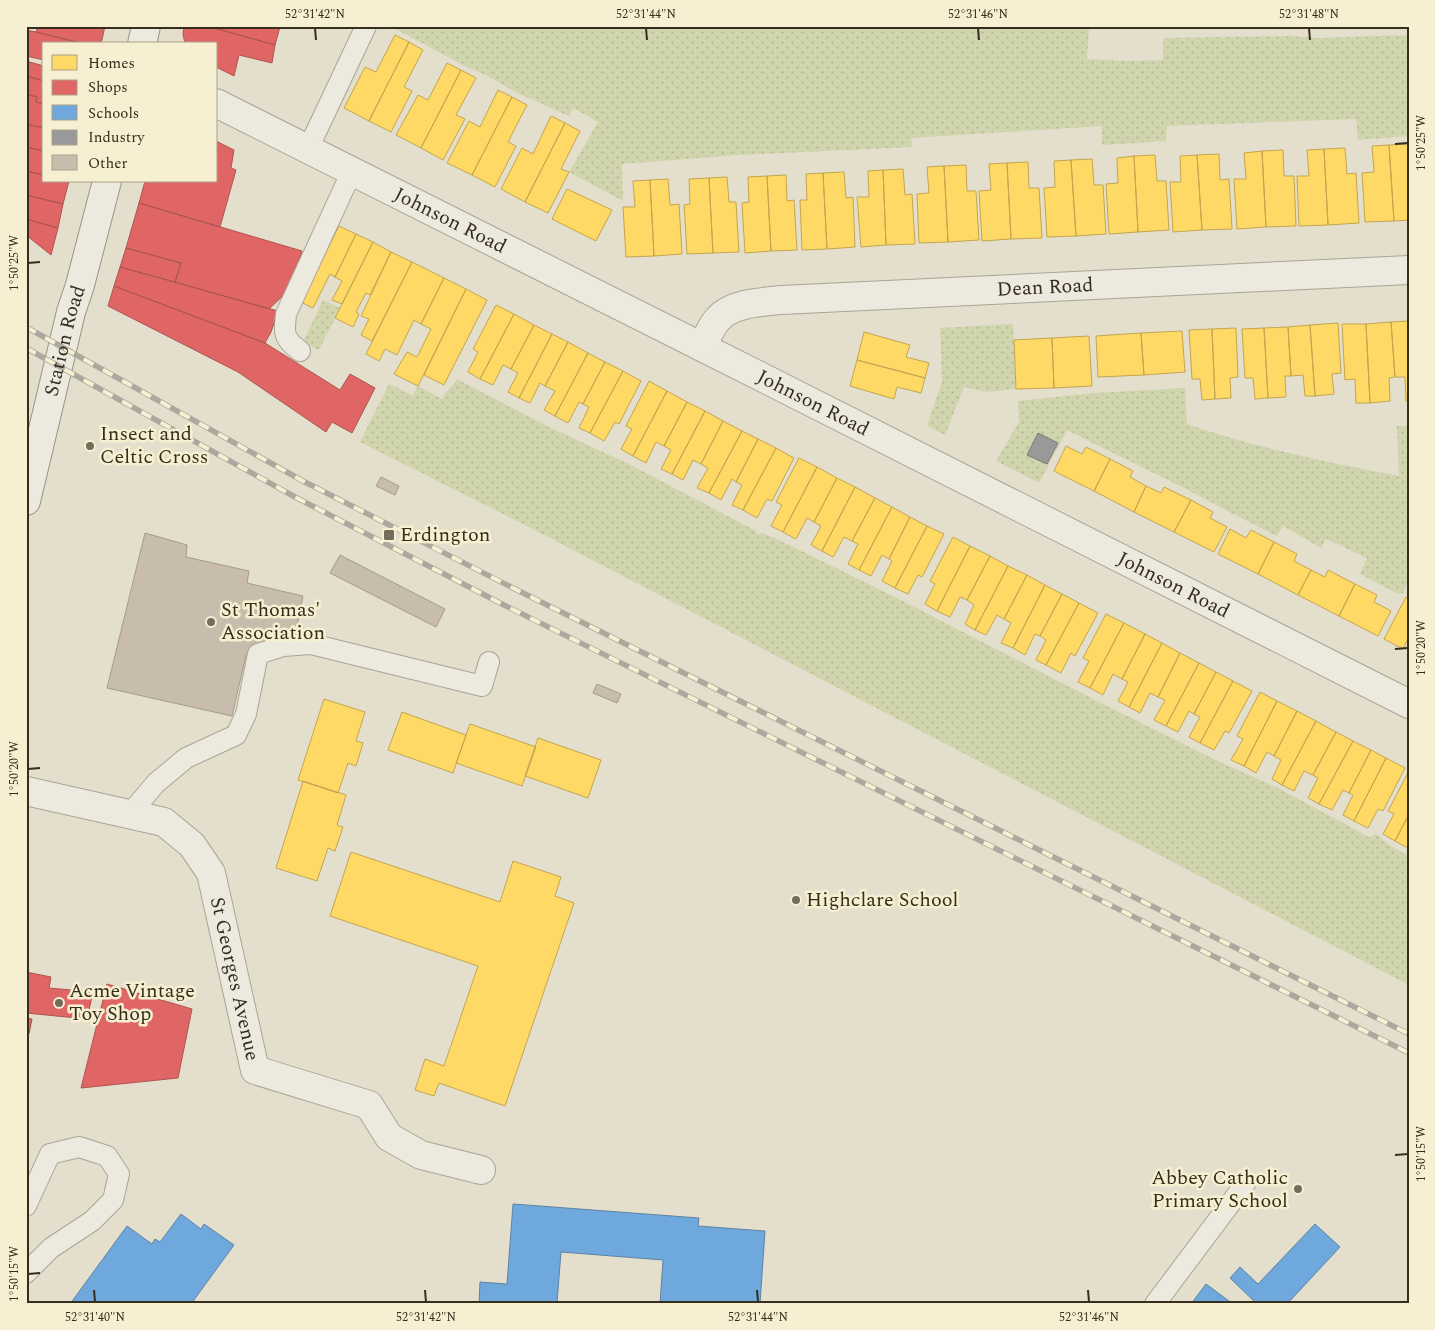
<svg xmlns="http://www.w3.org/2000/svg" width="1435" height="1330" font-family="Spectral,serif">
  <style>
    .garden { fill: url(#garden-dots) }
    .homes { fill: #ffd966; stroke: #c3a550 }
    .shops { fill: #e06666; stroke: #ad5550 }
    .schools { fill: #6fa8dc; stroke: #5e83a3 }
    .industry { fill: #999; stroke: #7c7974 }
    .building { fill: #c8bdad; stroke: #a49b8b }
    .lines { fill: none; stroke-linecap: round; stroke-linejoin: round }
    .service-casing { stroke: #a9a495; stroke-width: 22 }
    .minor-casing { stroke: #a9a495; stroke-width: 30 }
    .secondary-casing { stroke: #999385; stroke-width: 30 }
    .service { stroke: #ece9de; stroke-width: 20 }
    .minor { stroke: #ece9de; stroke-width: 28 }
    .secondary { stroke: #ece9de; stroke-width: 28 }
    .rail-casing { stroke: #aba89d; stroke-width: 5.5 }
    .rail { stroke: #f6efd1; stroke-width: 4; stroke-dasharray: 11; stroke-linecap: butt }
    .ticks { fill: none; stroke: #372d1d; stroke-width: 2 }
    .poi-dot { fill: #746b5a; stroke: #f6efd1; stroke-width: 2 }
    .labels { text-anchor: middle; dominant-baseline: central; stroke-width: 5; stroke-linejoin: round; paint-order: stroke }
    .street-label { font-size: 20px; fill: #372d1d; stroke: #f6efd1 }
    .poi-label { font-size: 20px; fill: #372d1d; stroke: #f6efd1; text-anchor: start }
    .neatline { fill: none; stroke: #372d1d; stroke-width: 2 }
    .ticks-label { font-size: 12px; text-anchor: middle; fill: #372d1d }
  </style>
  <defs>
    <pattern id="garden-dots" width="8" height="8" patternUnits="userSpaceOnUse" patternTransform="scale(1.25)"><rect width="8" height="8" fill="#d0d5ae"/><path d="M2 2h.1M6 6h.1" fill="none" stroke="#b3b795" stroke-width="1.8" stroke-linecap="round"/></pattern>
  </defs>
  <rect width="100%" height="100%" fill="#e4dfcc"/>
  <path class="garden" d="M390,26H1089L1087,59L1129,61L1163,60V38L1288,36L1319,38L1409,35V136L1358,140L1356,119L1167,126L1166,141L1102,145V126L911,138L912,147L739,155L622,164L623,201L569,172L598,122L573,108L569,116L515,92L488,76L463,65Z
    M323,300L340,308L319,350L303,342Z
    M1013,324L1016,389L986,392L964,387L945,435L927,426L942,382L940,328Z
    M457,379L549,427L629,464L756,531L758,535L762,533L779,540L891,595L1107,706L1218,761L1280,789L1369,837L1376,834L1392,847L1409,856V985L521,523L360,442L389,384L413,395L418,386L442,399C446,391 452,387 457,379Z
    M1185,388L1187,424C1256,448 1328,462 1399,476L1397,426H1409V579L1403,593L1398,594L1360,574L1367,558L1326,539L1321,548L1283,526L1277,536L1237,516L1236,514H1233C1179,484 1122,458 1067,430L1039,483L996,461L1019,422L1018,401L1094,393Z"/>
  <path class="homes" d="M395,35L409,42L369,121L344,108L365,67L376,72Z
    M409,42L423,50L404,87L412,91L391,132L369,121Z
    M447,63L461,70L421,148L396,135L418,95L428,100Z
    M461,70L476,78L456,115L465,119L443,160L421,148Z
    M498,90L512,97L472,175L447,163L469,121L480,127Z
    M512,97L527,105L508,142L516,146L495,187L472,175Z
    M551,116L565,123L525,202L501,189L522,148L533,154Z
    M565,123L580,131L561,169L569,172L548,213L525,202Z
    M1409,144V220L1394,221L1389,145Z
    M1389,145L1394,221L1365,222L1362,173L1374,172L1372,146Z
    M1345,148L1347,174L1356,173L1359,223L1328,225L1324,149Z
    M1324,149L1328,225L1299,226L1297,176H1309L1307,150Z
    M1283,150L1284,176H1294L1296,226L1266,227L1262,151Z
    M1262,151L1266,227L1237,229L1234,179H1246L1244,153Z
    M1219,154L1220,180L1229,179L1232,229L1202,230L1197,155Z
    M1155,155L1157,181H1166L1169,230L1138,232L1134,156Z
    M1197,155L1202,230L1173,232L1170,182H1181L1180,156Z
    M1134,156L1138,232L1109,234L1106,184L1118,183L1117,158Z
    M1092,159L1094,185H1103L1106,234L1076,236L1071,160Z
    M1071,160L1076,236L1047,237L1044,188L1055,187L1054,161Z
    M1028,162L1029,188H1039L1042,238L1011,239L1007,163Z
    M1007,163L1011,239L982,241L979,191L991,190L989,164Z
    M966,165L967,191H976L979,240L948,242L944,166Z
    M944,166L948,242L919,243L917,194L929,193L927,167Z
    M903,169L905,195L912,194L915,244L886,245L883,170Z
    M883,170L886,245L861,247L857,197H869L868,171Z
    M844,172L846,198L853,197L855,247L827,249L823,173Z
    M823,173L827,249L802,250L800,200H807L806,174Z
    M786,175L787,201L794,200L797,250L771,251L767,176Z
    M767,176L771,251L745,253L742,203L749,202L748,177Z
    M727,177L729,202H736L739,252L713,253L709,178Z
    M709,178L713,253L687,254L684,205L690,204L689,179Z
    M668,179L670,205L679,204L682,254L654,256L650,180Z
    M650,180L654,256L626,257L623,207H635L633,181Z
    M567,189L612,210L596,241L552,219Z
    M339,226L356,234L335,277L330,274L313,308L301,302Z
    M356,234L373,242L342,304L332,300L342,281L335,277Z
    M373,242L391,252L370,295L366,293L356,312L359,314L353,327L335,318Z
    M391,252L412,262L372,341L361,335L369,319L361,316Z
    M412,262L444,278L421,324L414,320L397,355L385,349L379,361L366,354Z
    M444,278L466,289L418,386L394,374L407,352L417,357L431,329L421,324Z
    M466,289L487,300L444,385L424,375Z
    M496,305L514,314L480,379L468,372L478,352L473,349Z
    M514,314L534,325L511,369L503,365L493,385L480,379Z
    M1409,321V401H1406L1405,377H1395L1391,322Z
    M1391,322L1395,377L1389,378L1390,401L1370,403L1366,324Z
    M1338,323L1341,373L1332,374L1334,394L1315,396L1310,325Z
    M1342,324H1366L1370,403H1356L1355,379L1345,380Z
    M534,325L552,334L519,398L508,392L518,373L511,369Z
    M1310,325L1315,396H1305L1303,375L1291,376L1288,327Z
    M1288,327L1291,376H1285L1286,397L1268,398L1264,328Z
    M1236,328L1238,377L1230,378L1231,398L1215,399L1212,329Z
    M1264,328L1268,398L1255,399L1253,378H1245L1242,329Z
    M1212,329L1215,399L1202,400L1200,379H1192L1189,330Z
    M1182,331L1185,372L1144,375L1141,333Z
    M864,332L910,345L906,357L929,363L925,378L857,360Z
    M1141,333L1144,375L1098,377L1096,336Z
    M552,334L568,342L545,386L540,383L530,403L519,398Z
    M1089,336L1092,386L1054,388L1052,338Z
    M1052,338L1054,388L1016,389L1014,340Z
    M568,342L588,353L555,416L544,410L555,391L545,386Z
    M588,353L605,362L583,404L579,402L568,423L555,416Z
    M857,360L925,378L921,393L897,387L894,399L850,386Z
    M605,362L623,371L590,433L579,428L589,407L583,404Z
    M623,371L641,381L619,424L615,422L604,441L590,433Z
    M649,381L667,391L633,456L621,449L632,429L626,426Z
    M667,391L687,402L664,446L656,442L646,463L633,456Z
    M687,402L705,411L672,474L661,469L671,450L664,446Z
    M705,411L723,421L701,464L693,460L683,480L672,474Z
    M723,421L742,431L709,493L697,488L708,468L701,464Z
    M742,431L758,439L736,482L732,479L721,500L709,493Z
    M758,439L776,448L743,510L732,505L742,485L736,482Z
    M1066,446L1082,454L1086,447L1110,459L1094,491L1054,471Z
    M776,448L794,458L772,501L767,499L757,518L743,510Z
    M799,458L817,467L783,532L771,526L782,505L776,502Z
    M1110,459L1133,471L1130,477L1146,486L1134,512L1094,491Z
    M817,467L837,478L814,522L807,518L796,539L783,532Z
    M837,478L855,487L822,551L811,545L821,526L814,522Z
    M1146,486L1161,493L1164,487L1191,500L1174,532L1134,512Z
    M855,487L875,498L852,541L844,537L833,557L822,551Z
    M875,498L892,507L859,570L848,564L858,544L852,541Z
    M1191,500L1213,512L1210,518L1227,527L1214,552L1174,532Z
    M892,507L910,517L889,559L882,555L871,576L859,570Z
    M910,517L927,526L895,588L882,581L892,561L889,559Z
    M927,526L944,534L922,577L918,575L908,594L895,588Z
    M1230,529L1246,538L1251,530L1274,542L1258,574L1218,554Z
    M953,537L970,546L937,611L925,604L935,584L930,581Z
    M1274,542L1297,554L1294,561L1311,570L1298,595L1258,574Z
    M970,546L990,556L967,600L960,597L950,617L937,611Z
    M990,556L1008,566L975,630L965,624L974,605L967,600Z
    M1008,566L1027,575L1004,619L997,615L986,635L975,630Z
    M1311,570L1325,577L1328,570L1355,584L1339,616L1298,595Z
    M1027,575L1045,585L1013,648L1001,643L1011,623L1004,619Z
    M1355,584L1377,595L1374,602L1391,611L1378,636L1339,616Z
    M1045,585L1062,594L1040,636L1035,634L1025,655L1013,648Z
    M1062,594L1079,603L1046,665L1036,660L1046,640L1040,636Z
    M1406,597L1409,598V637L1403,649L1384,639Z
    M1079,603L1098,613L1075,656L1071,653L1061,673L1046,665Z
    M1106,614L1124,623L1090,688L1078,682L1089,661L1083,658Z
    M1124,623L1145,634L1122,679L1113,674L1103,695L1090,688Z
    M1145,634L1162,643L1129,707L1118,701L1128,682L1122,679Z
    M1162,643L1180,653L1158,697L1150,693L1140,713L1129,707Z
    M1180,653L1199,663L1166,726L1154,720L1165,700L1158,697Z
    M1199,663L1216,672L1194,714L1189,711L1178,732L1166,726Z
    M1216,672L1233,681L1200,743L1189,737L1200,717L1194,714Z
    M1233,681L1252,691L1229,733L1225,731L1214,750L1200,743Z
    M1260,692L1277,701L1244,766L1231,760L1243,739L1237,736Z
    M324,699L365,712L356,741L363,743L356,766L348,763L338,793L298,780Z
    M1277,701L1297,711L1274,756L1267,752L1256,773L1244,766Z
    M1297,711L1316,721L1282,785L1272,779L1281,760L1274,756Z
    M402,712L466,735L453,773L388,750Z
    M1316,721L1336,732L1313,775L1304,771L1294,791L1282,785Z
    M470,724L536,747L522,786L456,763Z
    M1336,732L1353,741L1319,804L1308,798L1318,778L1313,775Z
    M538,738L601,760L588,798L525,776Z
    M1353,741L1371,750L1349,793L1343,790L1332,810L1319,804Z
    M1371,750L1386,758L1354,821L1343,815L1353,795L1349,793Z
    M1386,758L1405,768L1383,811L1378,809L1368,828L1354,821Z
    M1409,771V814L1395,841L1383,834L1394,814L1388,811Z
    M303,781L346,795L337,825L343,827L335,851L328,848L317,881L276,868Z
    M1409,814V846L1408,848L1395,841Z
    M351,852L500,902L513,861L561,877L555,896L574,903L505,1106L439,1083L434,1096L415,1090L425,1059L444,1066L478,966L330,916Z"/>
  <path class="shops" d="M38,26H105L101,44H85L36,32Z
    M184,26H207L275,45L272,63L239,55L234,76L216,67V44H185L183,34Z
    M207,26H277L280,27L275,45Z
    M26,30L36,32L85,44H44V60L26,56Z
    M26,61L44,66V81L26,76Z
    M26,76L44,81V104L36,102L37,97L26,94Z
    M26,94L37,97L36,102L44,104V128L26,124Z
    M26,124L44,128V151L26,147Z
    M216,141L234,150L231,168L236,170L220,227L139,203L145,181H216Z
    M26,147L44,151V175L26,171Z
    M26,171L44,175V181H69L63,204L26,195Z
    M26,195L63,204L58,228L26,219Z
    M139,203L302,251L289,290L269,309L175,282L181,263L126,248Z
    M26,219L58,228L51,255L26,235Z
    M126,248L181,263L175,282L120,267Z
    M120,267L278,311L271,332L265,343L114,286Z
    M114,286L265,343L340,390L350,374L375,388L352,433L332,422L326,432L238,372L108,306Z
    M26,972L51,977L49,988L93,992L87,1019L26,1013Z
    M107,984L192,1009L178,1078L81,1088Z
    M26,1018L32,1019L29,1034L26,1033Z"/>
  <path class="schools" d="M513,1204L699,1218L698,1226L765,1231L760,1304H660L663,1260L561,1252L557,1303L568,1304H479L480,1282L507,1284Z
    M181,1214L201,1229L204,1224L234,1245L191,1304H70L127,1226L152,1244L155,1239L160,1242Z
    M1315,1224L1340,1247L1287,1304H1257L1230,1278L1240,1267L1258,1284Z
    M1206,1284L1233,1304H1191Z"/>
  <path class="industry" d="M1038,433L1058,443L1047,464L1027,455Z"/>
  <path class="building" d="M381,477L399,486L395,495L376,486Z
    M145,533L187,545L186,557L249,571L247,583L303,596L294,642L274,638L246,655L232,716L107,688Z
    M340,555L445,609L436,627L330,573Z
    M597,684L621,694L617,703L593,693Z"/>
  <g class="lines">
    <g class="service-casing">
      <path id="service" d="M308,149L366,26
        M300,351C283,338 284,334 286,314L352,171
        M129,815L156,783L186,758L236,735L246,714L258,654L283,646L311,644L482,686L489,662
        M26,1206L50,1154L79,1147L107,1156L119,1174L113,1200L92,1221L51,1248L26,1273
        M1155,1304L1245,1184"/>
    </g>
    <g class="minor-casing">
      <g id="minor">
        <path id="s1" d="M216,103L702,347L1409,704"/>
        <path id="s2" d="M702,347C707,338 711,326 718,319C732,303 762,302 781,300L1409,270"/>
        <path id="s3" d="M26,791L164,822L192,845L211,873L255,1070L369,1105L389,1137L421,1155L481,1170"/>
      </g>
    </g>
    <g class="secondary-casing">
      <g id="secondary">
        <path d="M142,44L146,26"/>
        <path id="s4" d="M26,501L71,312L80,285L107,181"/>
      </g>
    </g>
    <use href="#service" class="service"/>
    <use href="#minor" class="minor"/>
    <use href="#secondary" class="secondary"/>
    <g class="rail-casing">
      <path id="rail" d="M26,327L303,481L513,588L1409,1034
        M26,348L295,497L504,605L1409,1053"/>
    </g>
    <use href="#rail" class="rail"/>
  </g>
  <path class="ticks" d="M315,28L316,40M646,28L647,40M978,28L979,40M1309,28L1310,40M1395,144L1408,143M28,263L40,262M1395,649L1408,648M28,769L40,768M1395,1155L1408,1154M28,1274L40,1273M94,1290L95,1302M425,1290L426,1302M757,1290L758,1302M1088,1290L1089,1302"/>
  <g class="poi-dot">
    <circle cx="90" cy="446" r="5"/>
    <rect x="383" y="529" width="12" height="12" rx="2.5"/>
    <circle cx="211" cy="622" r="5"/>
    <circle cx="796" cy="900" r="5"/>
    <circle cx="59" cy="1003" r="5"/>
    <circle cx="1298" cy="1189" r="5"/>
  </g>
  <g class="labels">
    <g class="street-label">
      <text stroke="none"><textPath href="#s1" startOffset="262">Johnson Road</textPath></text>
      <text stroke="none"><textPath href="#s2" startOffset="364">Dean Road</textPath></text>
      <text stroke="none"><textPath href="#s4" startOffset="165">Station Road</textPath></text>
      <text stroke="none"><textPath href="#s1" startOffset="668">Johnson Road</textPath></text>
      <text stroke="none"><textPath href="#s1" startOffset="1072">Johnson Road</textPath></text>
      <text stroke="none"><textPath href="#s3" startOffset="320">St Georges Avenue</textPath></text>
    </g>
    <g class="poi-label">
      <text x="100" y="434">Insect and<tspan x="100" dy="23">Celtic Cross</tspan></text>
      <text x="400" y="535">Erdington</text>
      <text x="221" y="610">St Thomas'<tspan x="221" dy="23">Association</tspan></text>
      <text x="806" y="900">Highclare School</text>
      <text x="69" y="991">Acme Vintage<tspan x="69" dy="23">Toy Shop</tspan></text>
      <text x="1288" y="1178" text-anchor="end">Abbey Catholic<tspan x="1288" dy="23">Primary School</tspan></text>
    </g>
  </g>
  <rect width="1435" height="1330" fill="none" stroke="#f6efd1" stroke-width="55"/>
  <rect x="42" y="42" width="175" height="140" fill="#f6efd1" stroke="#aaa189"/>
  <rect x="52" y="55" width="25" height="15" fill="#ffd966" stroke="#aaa189"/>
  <text x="88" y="68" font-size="15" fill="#372d1d">Homes</text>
  <rect x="52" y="80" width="25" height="15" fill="#e06666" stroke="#aaa189"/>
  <text x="88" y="92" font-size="15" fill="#372d1d">Shops</text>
  <rect x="52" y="105" width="25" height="15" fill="#6fa8dc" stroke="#aaa189"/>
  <text x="88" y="118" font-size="15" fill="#372d1d">Schools</text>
  <rect x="52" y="130" width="25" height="15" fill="#999999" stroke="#aaa189"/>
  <text x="88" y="142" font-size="15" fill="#372d1d">Industry</text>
  <rect x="52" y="155" width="25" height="15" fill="#c8bdad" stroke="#aaa189"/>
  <text x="88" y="168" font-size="15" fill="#372d1d">Other</text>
  <rect x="28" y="28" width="1380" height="1274" class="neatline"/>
  <g class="ticks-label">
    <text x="315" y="18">52°31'42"N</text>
    <text x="646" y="18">52°31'44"N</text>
    <text x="978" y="18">52°31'46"N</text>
    <text x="1309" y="18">52°31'48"N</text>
    <text transform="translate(1421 143) rotate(-90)" y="4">1°50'25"W</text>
    <text transform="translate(14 263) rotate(-90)" y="4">1°50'25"W</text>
    <text transform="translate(1421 648) rotate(-90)" y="4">1°50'20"W</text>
    <text transform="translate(14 769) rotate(-90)" y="4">1°50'20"W</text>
    <text transform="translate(1421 1154) rotate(-90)" y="4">1°50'15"W</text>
    <text transform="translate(14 1274) rotate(-90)" y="4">1°50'15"W</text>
    <text x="95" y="1321">52°31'40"N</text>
    <text x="426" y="1321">52°31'42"N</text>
    <text x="758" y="1321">52°31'44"N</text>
    <text x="1089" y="1321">52°31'46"N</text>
  </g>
</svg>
